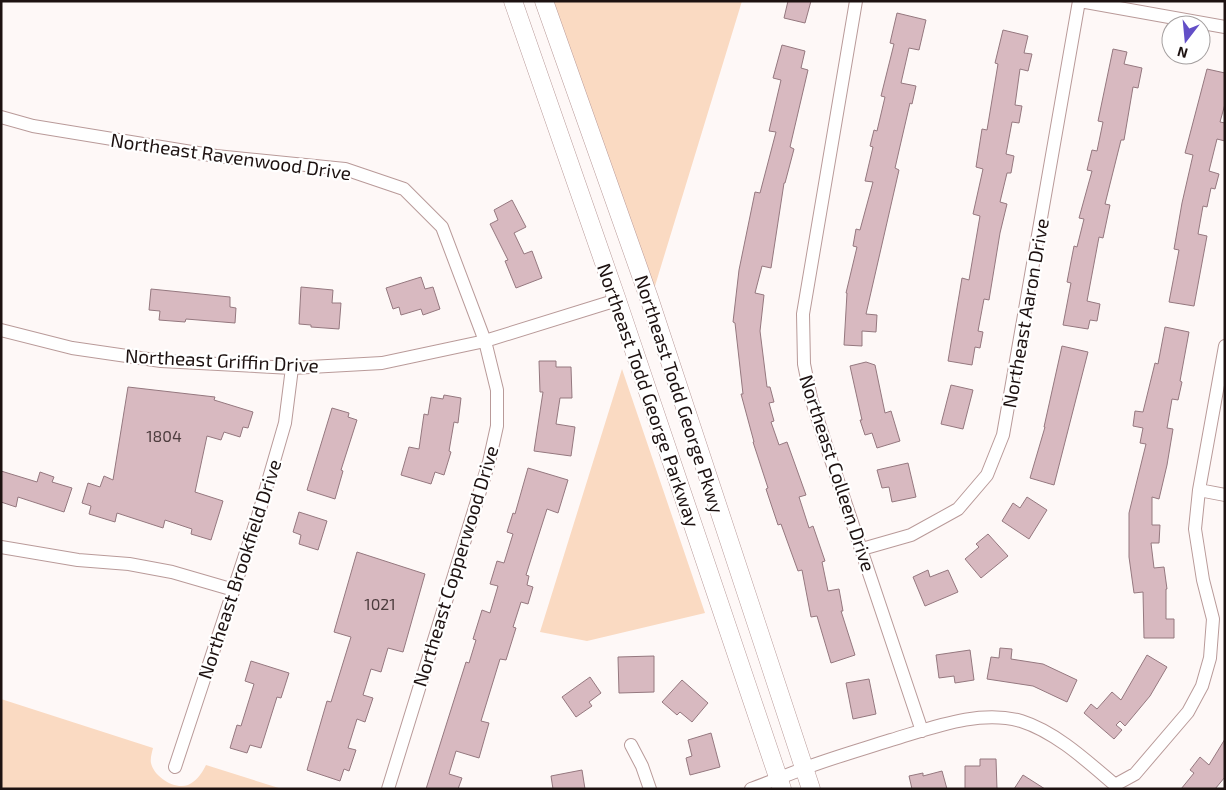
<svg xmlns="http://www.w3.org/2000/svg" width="1226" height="790" font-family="'Exo 2',sans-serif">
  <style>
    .green { fill: #fadac2 }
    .building { fill: #d8b9c0; stroke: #95787f }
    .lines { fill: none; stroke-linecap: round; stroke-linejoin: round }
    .street-casing { stroke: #b99a99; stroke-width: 14 }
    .secondary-casing { stroke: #b99a99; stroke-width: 19 }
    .street { stroke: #fff; stroke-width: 12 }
    .secondary { stroke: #fff; stroke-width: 18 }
    .labels { text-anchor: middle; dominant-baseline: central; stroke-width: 4.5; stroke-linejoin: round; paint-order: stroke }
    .number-label { font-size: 16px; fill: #4c3c3d }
    .street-label { font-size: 19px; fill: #1d1211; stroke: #fff }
  </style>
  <rect width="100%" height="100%" fill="#fef8f7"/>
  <path class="green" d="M550,1H742L651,299Z
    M622,369L705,613L587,641L540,632Z
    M1,699L153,748C152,752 150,759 151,763C154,777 175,790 188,785C197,781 202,773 206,765L282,789H1Z"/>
  <path class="building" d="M788,1H811L805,23L784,18Z
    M897,13L926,20L919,50L909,48L901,83L916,86L912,104L910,103L895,168L899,170L866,314L877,315L876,332L862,331V346L844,345L847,293H846L857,247L853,246L856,229L860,230L873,182L865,181L873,147L870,146L874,130L877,131L885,97L881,96L894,44L890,43Z
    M1003,30L1028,36L1024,53L1032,54L1028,71L1020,69L1015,105L1022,106L1019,123L1012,122L1006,154L1014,156L1011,173H1007L1000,202L1007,204L1000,233L989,300L984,299L978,331L983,332L980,348L975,347L972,365L948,361L962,278L969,280L980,216L973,214L983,169L976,167L982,129L987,130L998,64L995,63Z
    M782,45L805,51L801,68L808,70L790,147L794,149L785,183H784L771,268L762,266L755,293L764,295L760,331L767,387H770L774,402L769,403L774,421L771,422L779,445L787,442L806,495L799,497L809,528L813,526L825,561L822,562L828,591L839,589L843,611H841L855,655L831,663L817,616L811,617L802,570L798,571L781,524L778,525L766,489L768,488L753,442H754L741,394H743L735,323L733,322L739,270L755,192L760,193L776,132L769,131L781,80L773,78Z
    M1113,49L1127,52L1124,64L1142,68L1138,88L1133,87L1124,140H1121L1105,204L1110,205L1103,238L1099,237L1087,301L1100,304L1097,321L1090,320L1088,329L1063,325L1071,283L1067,282L1074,246L1077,247L1084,219L1079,218L1092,171L1087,170L1092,150L1097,151L1103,122L1098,121Z
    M1207,69L1225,73V104L1220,122L1225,123V141L1217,139L1209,171L1219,174L1215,189L1211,188L1207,207L1203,206L1198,234L1207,236L1194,306L1169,302L1179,250L1174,249L1182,203L1193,155L1185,153Z
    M512,200L526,227L514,233L524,254L532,251L542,278L516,288L505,261L508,260L490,224L498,220L494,210Z
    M421,277L425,289L433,287L440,309L423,315L421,309L401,315L399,307L393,309L386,288Z
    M301,287L333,290L332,303H341L339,329L311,327V325L299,324Z
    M151,289L230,297V307L236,308L235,323L186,319L185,322L159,320L160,311L149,310Z
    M1165,327L1189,332L1180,381L1182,382L1178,400L1172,399L1167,428L1173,429L1167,465L1159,499L1152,497V525H1160L1159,543H1151L1154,568L1164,567L1167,589H1166V619H1174V638H1144L1143,592L1134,593L1129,557V513L1146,444L1140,443L1143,428L1133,426L1135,411L1143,412L1155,363L1158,364Z
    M1062,346L1088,352L1054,485L1030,478L1045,427H1044Z
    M539,361H556V367H571L572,398H560L556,424L575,427L571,456L534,451L543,392H540Z
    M866,362L875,365L885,413L891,411L900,441L877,448L872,433L865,435L860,420H862L850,366Z
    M951,385L973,390L963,429L941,424Z
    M128,387L215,397L214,400L253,412L248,428L243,427L240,437L224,432L221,440L207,436L195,492L223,501L211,540L191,534L192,529L165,520L163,528L117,513L115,522L89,514L91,506L82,503L88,483L100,487L104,476L113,480Z
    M444,395L461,398L458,423L454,422L449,451L451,452L444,475L435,472L431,484L401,475L409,447L419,449L424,414L428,415L431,397L443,399Z
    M332,408L349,413L348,417L357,420L341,470L343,471L335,499L307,490Z
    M908,463L916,497L892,502L889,487L882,488L877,470Z
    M528,468L568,480L558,513L547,509L526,575L529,576L527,585L533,587L528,604L521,602L513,627L516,628L506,660L500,659L481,721L489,723L479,758L456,751L449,774L462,778L458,789H426L466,662L469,663L476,640L473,639L482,610L490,613L498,586L490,584L497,561L504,563L513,534L507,532L513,513L515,514Z
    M1,471L37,482L40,472L54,477L52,482L72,488L64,512L18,497L16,507L1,502Z
    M1027,497L1047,510L1029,539L1002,521L1013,503L1020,508Z
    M299,512L327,521L318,550L299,544L301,535L293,532Z
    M988,534L1008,556L981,578L965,559L979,547L976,544Z
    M357,552L425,574L403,652L388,648L381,672L371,669L363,695L373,698L365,722L357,719L348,748L356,750L349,771L344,769L340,781L307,770L327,701L331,702L351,637L334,632Z
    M928,570L930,577L948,570L958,592L925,606L913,577Z
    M1000,648L1012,649L1011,659L1043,664L1077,680L1067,702L1033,686L987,679L991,657L999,658Z
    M970,650L974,680L955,683L954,676L939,678L936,655Z
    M1147,655L1167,667L1150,696L1125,726L1120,721L1116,725L1122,730L1114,739L1084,713L1091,704L1097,709L1112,692L1121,700Z
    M654,656V692L619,693L618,657Z
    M251,661L289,673L281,698L277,697L261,748L250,745L247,753L230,748L237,725L241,726L254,684L245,681Z
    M590,677L601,693L589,702L592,706L576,717L562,697Z
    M869,679L876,714L853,719L846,683Z
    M682,680L708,703L692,722L680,712L677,715L662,702Z
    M711,733L720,767L690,775L686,758L692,756L688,740Z
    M1225,739V777L1215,789H1181L1194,773L1190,770L1200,757L1209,765Z
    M980,759H996L997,789H965V766H980Z
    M582,770L585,789H553L551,776Z
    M942,771L947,789H912L909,776L923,773V776Z
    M1023,775L1045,789H1014Z"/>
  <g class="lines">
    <g class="street-casing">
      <path id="street" d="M856,1L803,314L804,364L811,398L825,442L922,731
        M1080,1L1225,27
        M1,117L33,126L216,156L345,169L404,189L442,227L485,341L497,390V426L489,462L388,789
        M1,330L72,348L161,361L292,368L382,363L485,341L617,300
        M1199,490L1225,495
        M1,547L78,560L129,564L172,572L234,590
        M862,549L911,535L958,509L987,475L1003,435L1079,1
        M631,745L642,766L650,789
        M175,767L258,516L285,423L292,368
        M751,789C770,782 789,774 808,767C835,757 863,749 891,740C932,728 979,709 1021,721C1056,732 1088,762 1115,785L1135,774L1188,712L1202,686L1210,658L1213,619L1203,580L1195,529L1199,490L1225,346"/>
    </g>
    <g class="secondary-casing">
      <path id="secondary" d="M513,1L617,300L782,789
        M544,1L649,298L811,789"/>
    </g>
    <use href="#street" class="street"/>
    <use href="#secondary" class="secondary"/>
  </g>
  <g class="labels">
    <g class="number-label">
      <text x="164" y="435">1804</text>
      <text x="380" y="603">1021</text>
    </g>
    <g class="street-label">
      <text transform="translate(231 156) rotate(8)">Northeast Ravenwood Drive</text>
      <text transform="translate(1025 313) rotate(-80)">Northeast Aaron Drive</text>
      <text transform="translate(222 360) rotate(3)">Northeast Griffin Drive</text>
      <text transform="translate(680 394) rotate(72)">Northeast Todd George Pkwy</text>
      <text transform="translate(649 395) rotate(71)">Northeast Todd George Parkway</text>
      <text transform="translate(838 473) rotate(72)">Northeast Colleen Drive</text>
      <text transform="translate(455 566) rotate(-73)">Northeast Copperwood Drive</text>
      <text transform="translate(239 569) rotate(-72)">Northeast Brookfield Drive</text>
    </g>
  </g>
  <rect width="1226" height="790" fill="none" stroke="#1d1211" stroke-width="5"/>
  <g transform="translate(1186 40) rotate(196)"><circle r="24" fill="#ffffff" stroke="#a5a0a0"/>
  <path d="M0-4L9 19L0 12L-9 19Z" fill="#634fc7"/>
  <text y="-8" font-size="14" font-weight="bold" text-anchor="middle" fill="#1d1211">N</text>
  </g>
</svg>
